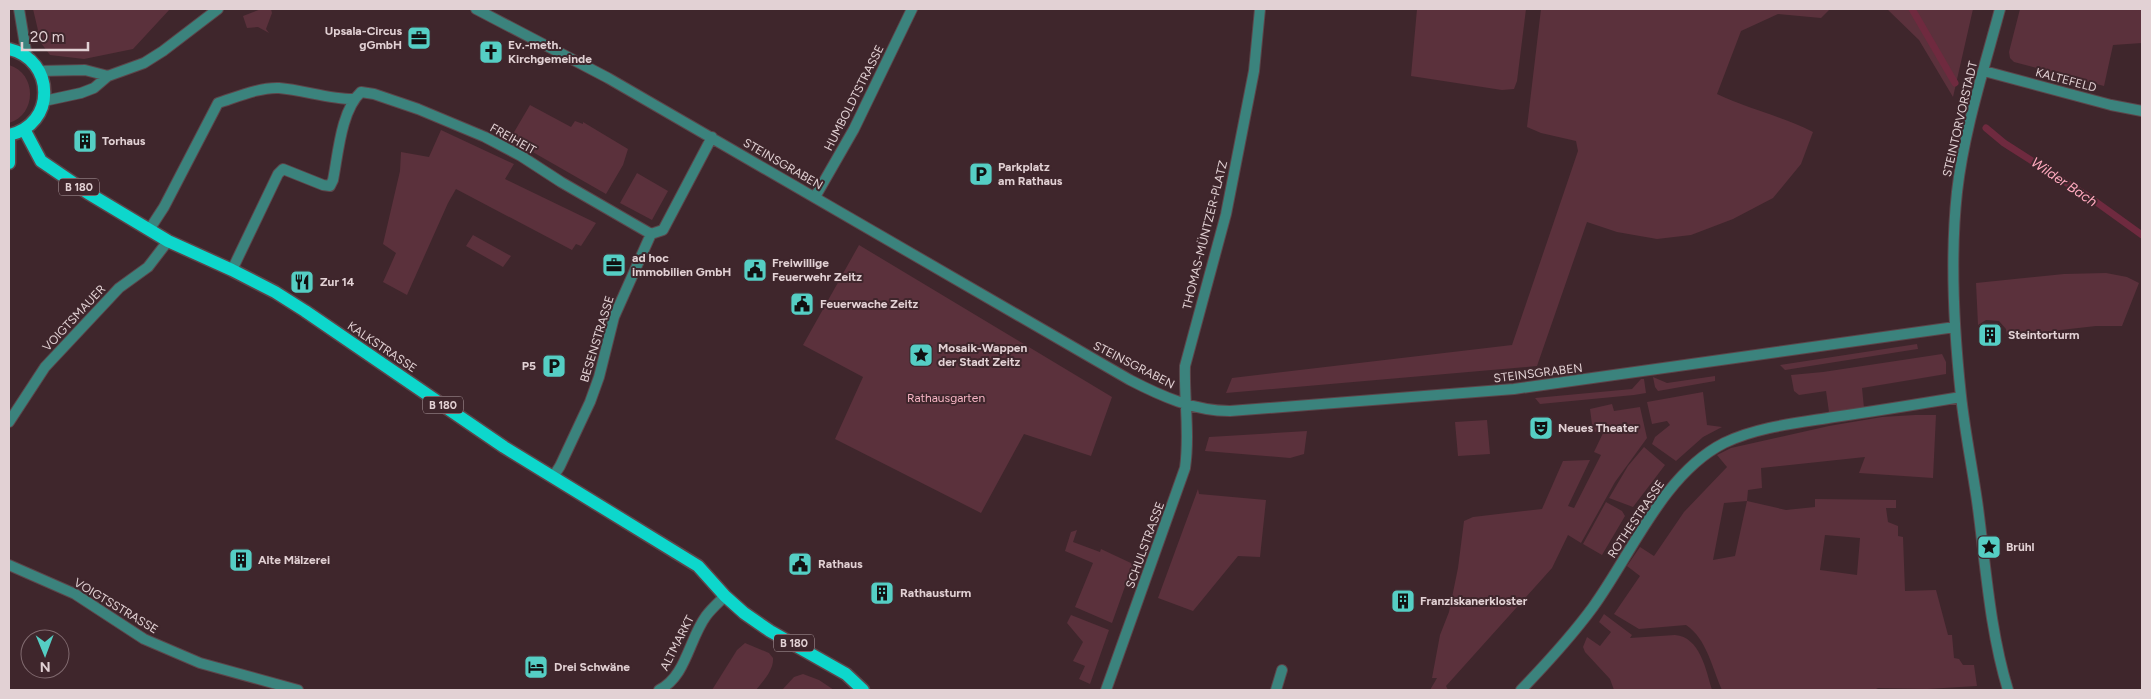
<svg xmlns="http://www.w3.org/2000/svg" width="2151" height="699" font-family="Figtree,sans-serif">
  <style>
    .green { fill: #5b313c; fill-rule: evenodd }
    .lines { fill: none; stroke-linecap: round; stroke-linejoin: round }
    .stream { stroke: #6f2a3f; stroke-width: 7 }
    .minor-casing { stroke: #5c454a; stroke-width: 12 }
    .primary-casing { stroke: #5c454a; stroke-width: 15 }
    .minor { stroke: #3b837d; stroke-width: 10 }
    .primary { stroke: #0dd7cc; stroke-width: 12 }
    .labels { text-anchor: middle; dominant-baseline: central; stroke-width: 4; stroke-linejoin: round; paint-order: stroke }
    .shield { fill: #3f262c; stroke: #b19ea2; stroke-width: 1 }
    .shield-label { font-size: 11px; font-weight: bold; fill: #e2d1d4 }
    .poi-label { font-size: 12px; font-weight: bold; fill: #e2d1d4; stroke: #3f262c; text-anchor: start }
    .street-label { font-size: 12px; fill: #e2d1d4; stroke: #3f262c }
    .park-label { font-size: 12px; fill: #f7b5c4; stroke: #3f262c }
    .water-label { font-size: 14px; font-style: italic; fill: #ffa9be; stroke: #3f262c }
  </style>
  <rect width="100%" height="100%" fill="#3f262c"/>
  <path class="green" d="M33,9H170L133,49L84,59L50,55L41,43Z
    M261,9H271L272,13L266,29L269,33L258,27L247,28L243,16Z
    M1417,9H1526L1517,81L1514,89L1502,90L1411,76Z
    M1541,9H1830L1821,18L1778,14L1741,31L1717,94C1748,109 1782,116 1813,132L1801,164L1773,198L1733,219L1691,235L1657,239L1617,232L1587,222L1537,366L1226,393L1232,378L1512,345L1578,151L1576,141L1541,133L1527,127Z
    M1887,9H1973L1953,97L1919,40Z
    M2020,9H2142V43L2113,45L2104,86L2014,62L2010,58L2009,52Z
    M9,65C37,73 37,115 9,123Z
    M530,105L571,127L575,121L583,124V122L628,149L623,165L606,194L510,139Z
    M441,130L514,164L505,179L596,223L581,246L576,244L572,250L456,189L448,203L407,295L383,282L396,253L383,244L400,171L401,152L429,157Z
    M637,173L668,191L652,220L620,203Z
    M473,235L511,256L503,267L466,246Z
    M859,245L1112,397L1091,456L1024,434L981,513L835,439L863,377L803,345Z
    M2106,273L2127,277L2139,283L2122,326H2096L2007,336L2006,329L1999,321L1986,320L1978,325L1976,283L2064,274Z
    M1917,344L1918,349L1911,350L1785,370L1780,365Z
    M1942,354L1946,362V374L1862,388L1864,408L1829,412L1826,391L1799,395L1794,391L1791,375L1823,372Z
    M1715,376V381L1658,391L1655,387L1653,377L1667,383Z
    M1641,379H1644L1646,393L1634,395L1540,404L1535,398L1632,389Z
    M1703,392L1707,425L1722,427L1703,437L1676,461L1652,444L1655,437L1670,425L1667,421L1652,424L1647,402Z
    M1612,404L1614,411L1640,407L1647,438L1615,482L1581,543L1568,535L1552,568L1446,686L1448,690H1430L1437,678H1432L1440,635L1449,612L1458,568L1464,521L1473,517L1542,509L1563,461L1590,460L1568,506L1574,508L1601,455L1594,452L1604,431L1593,432L1590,409Z
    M1915,415H1936L1933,478L1859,473L1865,457L1761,468L1762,488L1748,490L1747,501L1786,510L1815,507V499L1896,500V508H1886L1888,522L1898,526V536L1903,537L1905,591L1936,590L1948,635H1952L1954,658L1959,659L1963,665H1974L1977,686L1927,689L1878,688L1874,690H1722C1712,668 1707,639 1686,625L1639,629L1614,614L1640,576L1627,566L1640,547L1654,556L1684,512L1727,467L1717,455L1731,448L1829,426L1882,417ZM1747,501L1735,556L1713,560L1724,503ZM1825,535L1860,538L1857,575L1820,570Z
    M1487,420L1490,454L1458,456L1455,422Z
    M1307,431L1304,454L1290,458L1205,451L1209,437Z
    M1644,447L1665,465L1633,507L1609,498L1628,466Z
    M1198,489L1199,494L1266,500L1260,557L1238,556L1193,611L1158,598Z
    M1606,502L1622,511L1625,516L1602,555L1583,544Z
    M1077,530L1073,542L1100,552L1101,549L1133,564L1112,623L1075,607L1093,563L1065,551L1071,532Z
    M1604,614L1632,635L1630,638L1675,635C1700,637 1706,670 1712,690H1614L1610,679L1585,652L1583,647L1587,637L1600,646L1611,632L1599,622Z
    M1071,615L1109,630L1090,684L1079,679L1085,666L1073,661L1083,642L1067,623Z
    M745,643L769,653L773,658C774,670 763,681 756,690H712L737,650Z
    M803,674L819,680L834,690H782L794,677Z"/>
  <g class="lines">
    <path class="stream" d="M1912,9L1955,83
      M1986,128L2004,143L2092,199L2142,235"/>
    <g class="minor-casing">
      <path id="minor" d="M19,9L27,57
        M476,9L608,78L1130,380C1161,396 1194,411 1230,411L1514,389L1955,327
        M2000,9C1984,69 1964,130 1957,192C1950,257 1954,331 1961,396C1965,433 1973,471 1978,508C1986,569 1990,631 2008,690
        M39,71L85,70L108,76
        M1984,71L2111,105L2142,111
        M44,101L81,93L94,88L108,76L144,63L163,51L218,9
        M815,197L854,129L912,9
        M149,230L164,207L218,103C237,97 260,87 279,88C304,90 328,99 353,99
        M232,270L278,174L283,169L323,185L330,186L333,180C338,155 341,110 361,92L374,94L418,109L485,137L521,156L561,182L651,234
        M9,422L45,367L119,288L148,267L168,241
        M553,477L560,466L590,402L599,377L614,317L651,234L663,230L712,137
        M9,565L75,594L144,639L200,663L298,690
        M659,690C686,677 689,639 706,616C711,609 719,602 725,596
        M1106,690L1185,468C1190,433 1184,401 1185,366L1226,214L1254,71L1260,9
        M1276,690L1282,670
        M1521,690C1546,664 1571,637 1593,607C1631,555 1663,474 1724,443C1757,427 1797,423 1834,417C1876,411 1919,404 1961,397"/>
    </g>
    <g class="primary-casing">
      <path id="primary" d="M9,49C56,60 56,125 9,135
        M24,129L41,161L88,193L168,241L232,270L275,292L305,311L504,447L698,566L725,596L744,613L770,631L846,674L863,690
        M9,163V135"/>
    </g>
    <use href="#minor" class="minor"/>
    <use href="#primary" class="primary"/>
  </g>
  <defs>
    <g id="office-square" transform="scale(1.25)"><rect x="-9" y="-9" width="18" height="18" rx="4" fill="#55cec4" stroke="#3f262c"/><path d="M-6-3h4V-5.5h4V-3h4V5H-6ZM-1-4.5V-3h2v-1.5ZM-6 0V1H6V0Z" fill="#111"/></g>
    <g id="church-square" transform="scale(1.25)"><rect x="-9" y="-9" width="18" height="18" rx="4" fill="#55cec4" stroke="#3f262c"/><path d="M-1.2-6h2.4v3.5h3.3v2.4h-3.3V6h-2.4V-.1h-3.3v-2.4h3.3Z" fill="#111"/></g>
    <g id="building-square" transform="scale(1.25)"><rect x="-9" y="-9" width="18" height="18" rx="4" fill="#55cec4" stroke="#3f262c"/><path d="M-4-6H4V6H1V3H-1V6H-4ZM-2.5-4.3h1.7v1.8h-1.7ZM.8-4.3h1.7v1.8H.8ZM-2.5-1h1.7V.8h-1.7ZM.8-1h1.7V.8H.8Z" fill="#111"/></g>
    <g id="parking-square" transform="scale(1.25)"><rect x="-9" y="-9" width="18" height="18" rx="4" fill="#55cec4" stroke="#3f262c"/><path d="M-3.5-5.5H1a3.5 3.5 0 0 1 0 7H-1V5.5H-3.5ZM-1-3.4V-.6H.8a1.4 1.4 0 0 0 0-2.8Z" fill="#111"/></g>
    <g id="civic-square" transform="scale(1.25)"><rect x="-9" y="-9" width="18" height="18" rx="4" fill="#55cec4" stroke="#3f262c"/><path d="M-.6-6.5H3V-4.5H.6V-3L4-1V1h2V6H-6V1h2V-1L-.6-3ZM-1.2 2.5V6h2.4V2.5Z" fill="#111"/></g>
    <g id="restaurant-square" transform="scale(1.25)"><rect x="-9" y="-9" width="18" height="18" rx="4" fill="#55cec4" stroke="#3f262c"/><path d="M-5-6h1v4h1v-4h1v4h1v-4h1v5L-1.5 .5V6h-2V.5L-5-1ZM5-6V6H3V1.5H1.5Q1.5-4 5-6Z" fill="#111"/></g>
    <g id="sight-square" transform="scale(1.25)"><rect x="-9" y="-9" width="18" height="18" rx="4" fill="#55cec4" stroke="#3f262c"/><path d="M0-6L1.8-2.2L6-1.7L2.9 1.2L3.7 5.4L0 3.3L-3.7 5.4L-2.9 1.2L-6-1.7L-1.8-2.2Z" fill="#111"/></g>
    <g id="theatre-square" transform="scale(1.25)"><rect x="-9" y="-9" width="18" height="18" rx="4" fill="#55cec4" stroke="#3f262c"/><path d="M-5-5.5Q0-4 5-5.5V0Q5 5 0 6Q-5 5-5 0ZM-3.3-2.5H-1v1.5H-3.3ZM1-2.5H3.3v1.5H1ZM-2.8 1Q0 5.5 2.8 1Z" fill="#111"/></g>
    <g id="hotel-square" transform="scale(1.25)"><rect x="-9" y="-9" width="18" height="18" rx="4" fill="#55cec4" stroke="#3f262c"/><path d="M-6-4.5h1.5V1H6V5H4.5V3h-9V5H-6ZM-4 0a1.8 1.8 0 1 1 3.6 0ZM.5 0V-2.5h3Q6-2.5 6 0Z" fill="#111"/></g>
  </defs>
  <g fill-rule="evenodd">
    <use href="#office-square" x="419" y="38"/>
    <use href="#church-square" x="491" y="52"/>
    <use href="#building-square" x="85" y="141"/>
    <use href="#parking-square" x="981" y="174"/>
    <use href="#office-square" x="614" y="265"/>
    <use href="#civic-square" x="755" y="270"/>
    <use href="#restaurant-square" x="302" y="282"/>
    <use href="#civic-square" x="802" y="304"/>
    <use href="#building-square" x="1990" y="335"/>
    <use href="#sight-square" x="921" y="355"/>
    <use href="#parking-square" x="554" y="366"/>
    <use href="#theatre-square" x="1541" y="428"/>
    <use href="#sight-square" x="1989" y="547"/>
    <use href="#building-square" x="241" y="560"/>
    <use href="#civic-square" x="800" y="564"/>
    <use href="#building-square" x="882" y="593"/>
    <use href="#building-square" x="1403" y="601"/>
    <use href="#hotel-square" x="536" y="667"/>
  </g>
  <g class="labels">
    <g class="shield">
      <rect x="59" y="178.5" width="40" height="17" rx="4"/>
      <rect x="423" y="396.5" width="40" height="17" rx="4"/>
      <rect x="774" y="634.5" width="40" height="17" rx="4"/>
    </g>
    <g class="shield-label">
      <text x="79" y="187">B 180</text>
      <text x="443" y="405">B 180</text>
      <text x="794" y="643">B 180</text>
    </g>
    <g class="poi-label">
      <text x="402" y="31" text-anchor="end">Upsala-Circus<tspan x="402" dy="14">gGmbH</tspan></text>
      <text x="508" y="45">Ev.-meth.<tspan x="508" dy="14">Kirchgemeinde</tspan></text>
      <text x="102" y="141">Torhaus</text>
      <text x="998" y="167">Parkplatz<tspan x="998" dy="14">am Rathaus</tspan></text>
      <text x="632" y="258">ad hoc<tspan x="632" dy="14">immobilien GmbH</tspan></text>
      <text x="772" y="263">Freiwillige<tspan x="772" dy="14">Feuerwehr Zeitz</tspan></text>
      <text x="320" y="282">Zur 14</text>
      <text x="820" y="304">Feuerwache Zeitz</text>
      <text x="2008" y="335">Steintorturm</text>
      <text x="938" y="348">Mosaik-Wappen<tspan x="938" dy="14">der Stadt Zeitz</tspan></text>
      <text x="536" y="366" text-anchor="end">P5</text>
      <text x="1558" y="428">Neues Theater</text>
      <text x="2006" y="547">Brühl</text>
      <text x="258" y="560">Alte Mälzerei</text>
      <text x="818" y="564">Rathaus</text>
      <text x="900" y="593">Rathausturm</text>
      <text x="1420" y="601">Franziskanerkloster</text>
      <text x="554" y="667">Drei Schwäne</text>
    </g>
    <g class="street-label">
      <text transform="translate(2066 80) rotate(15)">KALTEFELD</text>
      <text transform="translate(854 98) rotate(-63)">HUMBOLDTSTRASSE</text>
      <text transform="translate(1960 119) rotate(-77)">STEINTORVORSTADT</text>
      <text transform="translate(513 139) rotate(29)">FREIHEIT</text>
      <text transform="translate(783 164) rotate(30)">STEINSGRABEN</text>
      <text transform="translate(1205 235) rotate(-76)">THOMAS-MÜNTZER-PLATZ</text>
      <text transform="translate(74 318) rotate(-47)">VOIGTSMAUER</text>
      <text transform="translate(597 339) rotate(-73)">BESENSTRASSE</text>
      <text transform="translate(382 347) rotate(34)">KALKSTRASSE</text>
      <text transform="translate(1134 365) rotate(27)">STEINSGRABEN</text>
      <text transform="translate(1538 373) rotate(-7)">STEINSGRABEN</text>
      <text transform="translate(1636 519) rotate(-56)">ROTHESTRASSE</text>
      <text transform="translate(1145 545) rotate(-70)">SCHULSTRASSE</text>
      <text transform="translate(116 606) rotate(31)">VOIGTSSTRASSE</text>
      <text transform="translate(677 643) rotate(-63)">ALTMARKT</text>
    </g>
    <g class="park-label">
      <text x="946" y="398">Rathausgarten</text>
    </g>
    <g class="water-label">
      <text transform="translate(2064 182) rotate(34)">Wilder Bach</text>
    </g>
  </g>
  <rect width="2151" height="699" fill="none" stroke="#e2d1d4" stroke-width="20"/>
  <g transform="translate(45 654) rotate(179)"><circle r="24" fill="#3f262c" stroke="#806a6f"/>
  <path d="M0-4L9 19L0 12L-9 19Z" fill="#55cec4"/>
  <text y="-8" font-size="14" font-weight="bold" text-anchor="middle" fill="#e2d1d4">N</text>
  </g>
  <path d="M22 42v8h66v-8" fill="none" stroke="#e2d1d4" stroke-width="2.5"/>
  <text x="30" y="42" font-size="15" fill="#e2d1d4" stroke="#3f262c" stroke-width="4" paint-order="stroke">20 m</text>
</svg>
